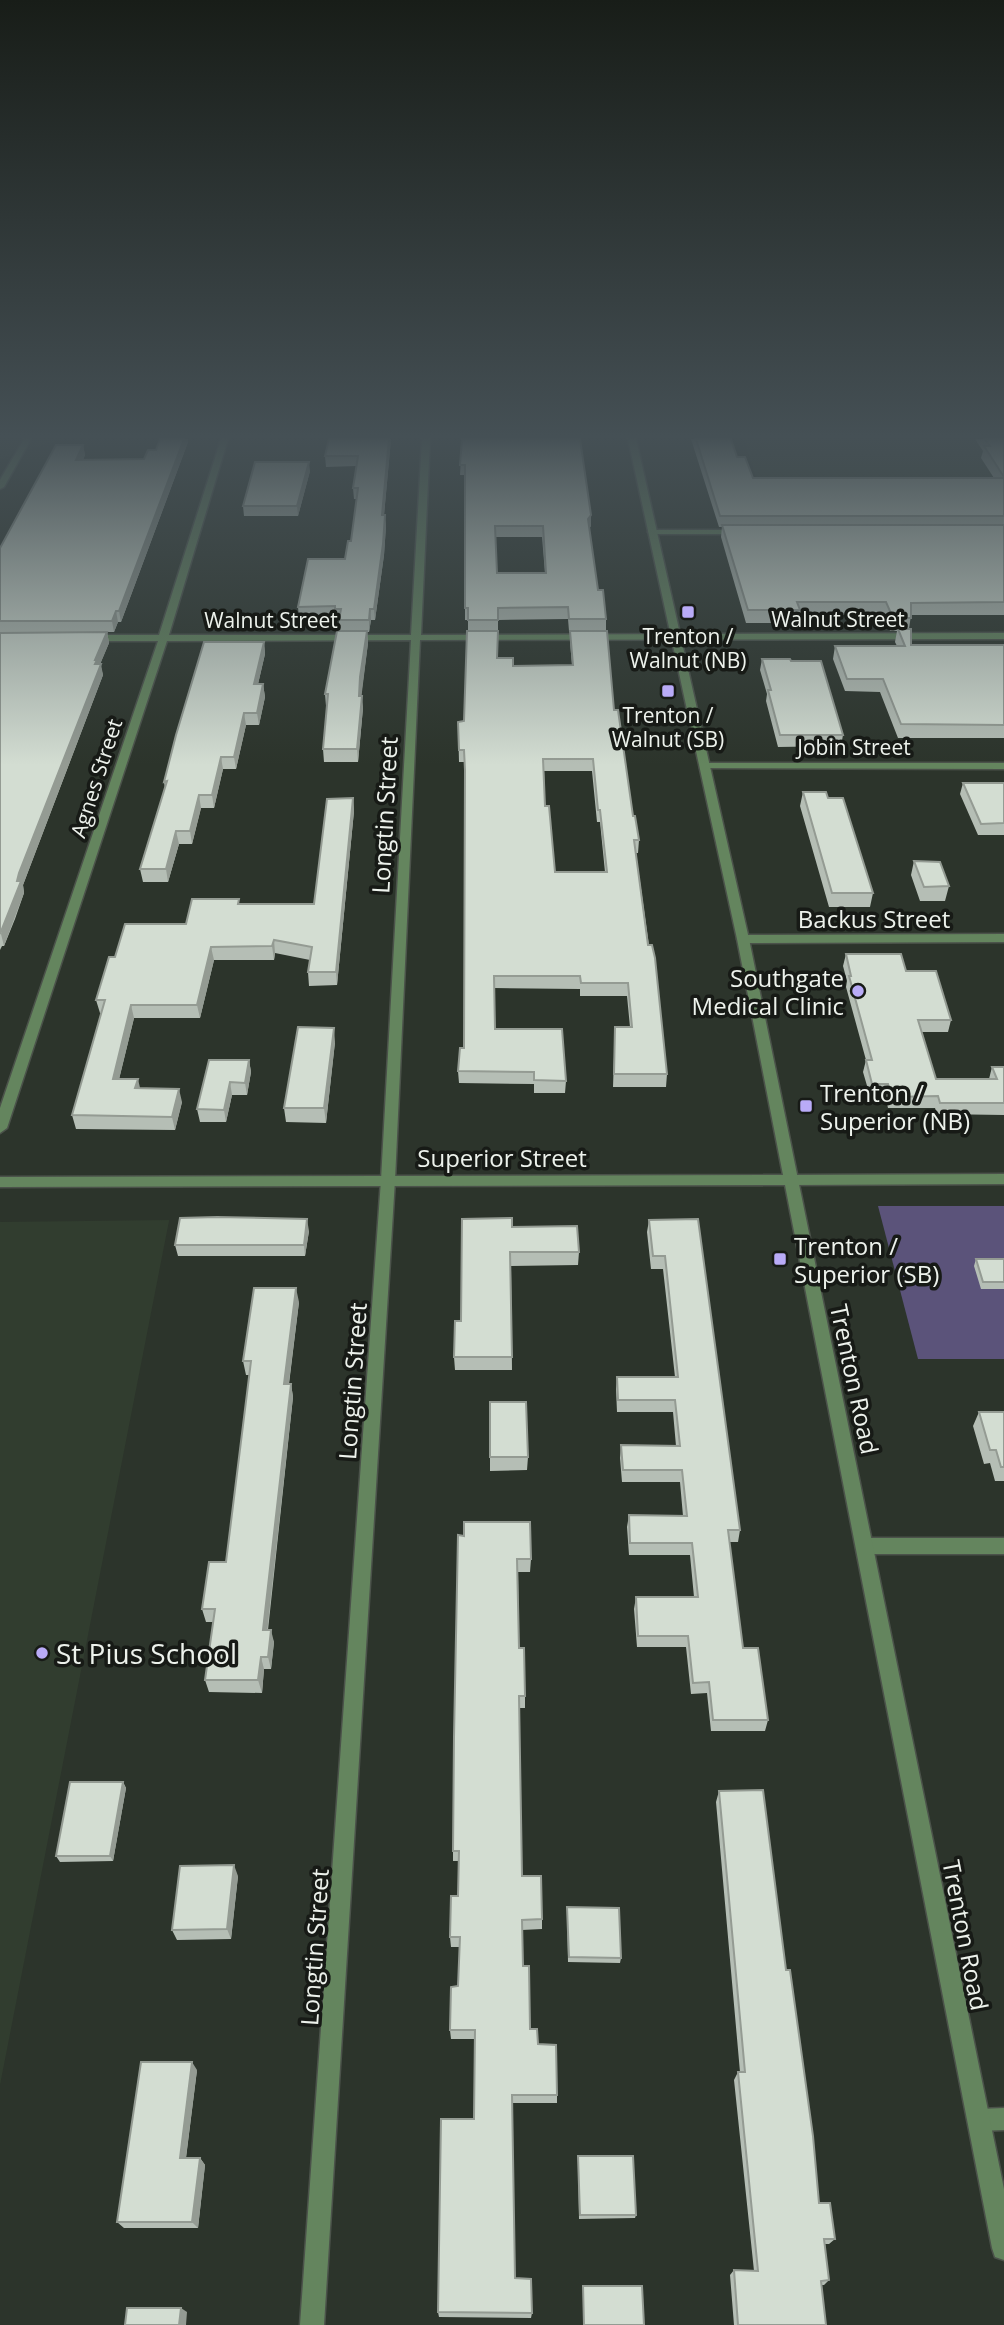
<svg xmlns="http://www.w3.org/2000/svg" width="1004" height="2325" font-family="'Open Sans',sans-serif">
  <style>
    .built { fill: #313d2f }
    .green { fill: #5b537a }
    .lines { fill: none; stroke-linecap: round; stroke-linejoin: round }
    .minor-casing { stroke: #4b524a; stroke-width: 3 }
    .tertiary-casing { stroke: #4b524a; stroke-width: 3 }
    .minor { fill: #64855e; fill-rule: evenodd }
    .tertiary { fill: #64855e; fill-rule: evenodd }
    .wall { fill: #b5beb5; fill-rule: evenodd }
    .shaded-wall { fill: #949b93 }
    .building { fill: #d3ddd2; stroke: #949b93; stroke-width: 2; fill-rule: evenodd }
    .poi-dot { fill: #b9abf7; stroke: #171a16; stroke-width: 2.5 }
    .labels { text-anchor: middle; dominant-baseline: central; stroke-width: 7; stroke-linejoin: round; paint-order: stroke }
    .far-street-label { font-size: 21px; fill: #edf2ec; stroke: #171a16 }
    .far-poi-label { font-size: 21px; fill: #edf2ec; stroke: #171a16 }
    .street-label { font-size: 24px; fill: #edf2ec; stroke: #171a16 }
    .poi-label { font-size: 24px; fill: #edf2ec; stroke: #171a16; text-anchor: start }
    .near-poi-label { font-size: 28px; fill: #edf2ec; stroke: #171a16; text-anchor: start }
  </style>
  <rect width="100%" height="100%" fill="#2c342b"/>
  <path class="built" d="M0,439H62L0,459Z
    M744,439H1004V487L759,488Z
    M169,1220V1221L0,2085V1222Z"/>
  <path class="green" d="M878,1206H1004V1359H918Z"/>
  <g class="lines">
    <g class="minor-casing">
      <path id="minor" d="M24,439H31L4,487L0,489V480Z
        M221,439H228L169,635H411L422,439H430L421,635L1004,633V639L420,640L395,1180L324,2325H300L381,1180L411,640L167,641L7,1128L0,1133V1108L158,641H92L87,638L92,635H159Z
        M649,530H740L744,532L740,534H652L648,532Z
        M704,763H1004V769L700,768V764Z
        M1004,934V942L743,943L737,939L743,935Z
        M1004,1174V1184L791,1185L784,1180L791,1175Z
        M866,1538H1004V1554H866L860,1552L857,1546L860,1540Z
        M1004,2108V2130L979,2131L971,2128L968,2120L971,2112L979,2109Z"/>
    </g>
    <g class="tertiary-casing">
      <path id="tertiary" d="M628,439H636L749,939L1004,2189V2260L995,2257L992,2248L785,1185L0,1187V1177L783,1175L737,939Z"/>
    </g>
    <use href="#minor" class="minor"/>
    <use href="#tertiary" class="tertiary"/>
  </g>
  <path class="wall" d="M329,439H391L384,515L386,526L384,555L375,620H371L369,632H367L368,643L361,696L363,708L358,762H324L323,749L327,706H326L325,694L339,631V620H336V618H299L298,607L345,559L351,541L357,499H354L353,488L356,466L326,467L325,456Z
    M462,439L591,526L589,528L598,590L606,619V631L614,710L633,816L639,840L638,853H636L667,1074L666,1087H613L615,1027H630L627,996H580V989L494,988L495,1029L566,1081L565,1093H534V1084L459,1083L458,1071L464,1048L465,776L464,762H459L458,722L464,721L468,631V620H465V475H460ZM495,537H542L545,573H497ZM568,619L569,631H570V642L572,665L513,666L498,658V620ZM544,771H592L597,822H600L605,872H555L545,806Z
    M691,439H731L737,457L753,478H994L981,458L983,451L975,439H1004V615H911L909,629L911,645H1004V738H898L880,692L845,691L833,659L835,646H897L895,642L897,631H890L883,615H799L798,623H746L721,537L722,527H719Z
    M188,442L121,622H118L114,632H107L109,643L100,664L103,675L23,885L24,893L15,919L4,946H2L0,950V548L83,445L85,455L83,460L144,459L156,450Z
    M310,471L298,516H244L243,506Z
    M264,642L265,654L258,684H263L265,697L259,725H246L236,769H223L214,808H201L192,844H179L168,882H143L140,869L165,788L164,782Z
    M762,659L791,661L843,735L841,746L778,747L766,701L767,694L760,670Z
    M963,783H1004V835H978L960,794Z
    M803,792L828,798L873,893L870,907H829L800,806Z
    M353,798L354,811L337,985L309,986L308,972L310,960L275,953L274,960H214L200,1018H134L119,1079L140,1088L182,1102L175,1130L76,1129L72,1115L101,1013H100L96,1000L115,957L186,924L240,904H314Z
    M914,861L949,886L945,901H920L911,875Z
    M846,954L906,971L951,1020L948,1032H921L936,1079H989L992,1067H1004V1115L937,1114L935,1108H888L885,1096H870L863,1072L866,1060L846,987L847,981L843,966Z
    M335,1042L326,1123L286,1122L284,1108Z
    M249,1060L251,1072L247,1095H232L226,1122H200L197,1109Z
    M698,1219L740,1530L738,1542H729L743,1648L768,1720L765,1731H711L707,1693L691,1694L686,1647H637L634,1609L636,1597H694L690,1555H629L627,1527L629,1515L683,1516L680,1482H622L620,1458L621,1445L676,1446L673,1412H617L616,1389L617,1377H675L663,1269H651L647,1232L649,1220Z
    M512,1227L579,1252L578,1265L511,1266L512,1370H455L454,1357Z
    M309,1231L305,1256H178L175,1245Z
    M976,1259H1004V1289H981L974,1266Z
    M299,1302L289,1384H291L293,1397L268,1630L274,1642L271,1669H264L262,1693L209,1692L205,1680L213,1622H206L202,1609L226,1562L250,1375H246L243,1361Z
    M490,1402L528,1457L527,1470L490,1471Z
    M979,1412H1004V1481H995L990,1463L984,1464L973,1426Z
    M464,1536L531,1559L530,1572H518L519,1648L525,1696V1708H519L522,1876L542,1919V1929L522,1930L523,1966L530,2029L538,2044L557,2095V2103H512L515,2278L532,2313L531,2318L439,2317L438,2312L474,2119L475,2039H451L450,2030L458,1986L460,1947H451L450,1937L458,1896L459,1861H453V1851Z
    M123,1782L126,1788L113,1861L60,1862L56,1856Z
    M719,1791L786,1970L819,2203L835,2239L829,2244H825L829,2280L824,2285H821L826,2325H734L730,2275L734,2270L754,2271L734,2080L738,2072H740L716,1802Z
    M238,1876L231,1939L177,1940L172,1930Z
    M567,1907L621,1958L620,1963L568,1962Z
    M197,2070L186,2158H200L205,2165L198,2228H124L117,2222Z
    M578,2156L636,2215L635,2218L579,2219Z"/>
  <path class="shaded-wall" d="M184,439H188V442L121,622L119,611Z
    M389,439H391L383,526L382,515Z
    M83,445L85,455L78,470L76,460Z
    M309,462L310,471L298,516L297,506Z
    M385,515L386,526L384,555L375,620L374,609Z
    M591,515V526L588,530V519Z
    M370,609L371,620L369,632V620Z
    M116,611L118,622L114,632L112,621Z
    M367,631L368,643L360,708L359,696L360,677Z
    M107,632L109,643L99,667L101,664L103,675L23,885L24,893L4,946L1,934L19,873L95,660Z
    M264,642L265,654L255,697L254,684Z
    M263,684L265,697L259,725L257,713Z
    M362,696L363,708L358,762L357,749Z
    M244,713L246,725L236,769L234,757Z
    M221,757L223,769L214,808L212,795Z
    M199,795L201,808L192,844L190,831Z
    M353,798L354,811L337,985L336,972Z
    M176,831L179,844L168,882L166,869Z
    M274,940L275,953L274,960L272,946Z
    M211,947L214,960L200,1018L197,1005Z
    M131,1005L134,1018L116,1092L113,1079Z
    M334,1028L335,1042L326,1123L324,1108Z
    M249,1060L251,1072L247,1095L245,1083Z
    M138,1079L141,1092L135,1088Z
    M230,1082L232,1095L226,1122L224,1110Z
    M179,1089L182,1102L175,1130L172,1117Z
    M307,1219L309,1231L305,1256L304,1245Z
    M296,1288L299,1302L287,1398L284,1384Z
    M291,1384L293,1397L266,1642L263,1630Z
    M271,1630L274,1642L271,1669L268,1657Z
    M261,1657L264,1669L262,1693L258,1680Z
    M123,1782L126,1788L113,1861L110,1856Z
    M234,1865L238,1876L231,1939L227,1929Z
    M192,2062L197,2070L185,2165L180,2158Z
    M200,2158L205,2165L198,2228L192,2222Z
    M181,2308L187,2312L186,2325H179Z"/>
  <path class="building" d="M160,439H184L119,611H116L112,621H0V548L56,445H83L76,460L144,459L148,450H156Z
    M329,439H389L382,515H385L383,544L374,609H370L369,620H339L341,609H335V606L298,607L308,559H345L348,541H351L358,488H353L358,456H325Z
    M462,439H580L591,515L588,519L598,590H603L606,619H569L568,607L498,608V620H468V608H465V465H460ZM495,526H543L546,573H497Z
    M696,439H731L737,457H745L753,478H1004V516H720Z
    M985,439H1004V477L984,446H990Z
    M255,462H309L297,506H243Z
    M722,525H1004V602L911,603V618H893L886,602H797L800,610H748Z
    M898,629H911V645H1004V725L901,724L883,679H847L835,646H905Z
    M337,631H367L360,677L359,696H362L357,749H323L328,694H325Z
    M467,631H498L497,658H513V666L573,665L570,631H607L614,710H618L633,816H635L639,840H634L648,945H652L655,958L667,1074H614L615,1027H632L628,983H581L580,976H494L495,1029H562L566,1081L534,1080V1072L458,1071L460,1048H464L465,770L464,750H459L458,722L464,721ZM543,759H593L598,810H600L607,872H555L549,806H545Z
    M107,632L95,660H97L95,664H101L19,873L17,881H21L0,934V633Z
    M204,642H264L254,684H263L257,713H244L234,757H221L212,795H199L190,831H176L166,869H140L167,781L164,782L176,735Z
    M762,659H790L791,661H821L843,735H780L768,690H771Z
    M963,783H1004V823L981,824Z
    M803,792H826L828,798H843L873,893H832Z
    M353,798L336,972H308L312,947L274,940L272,946L211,947L197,1005H131L113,1079H138L135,1088L179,1089L172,1117L72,1115L105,1000H96L109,957H115L125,924H186L192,899H239L238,904H314L327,799Z
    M914,861L940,862L949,886L924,887Z
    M846,954H901L906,971H936L951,1020H918L936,1079H997L992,1067H1004V1103H940L938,1096L891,1097L888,1084H872L866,1060H872L849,976H851Z
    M298,1027L334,1028L324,1108H284Z
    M209,1060H249L245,1083L230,1082L224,1110L197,1109Z
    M217,1217L307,1219L304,1245H175L180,1218Z
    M512,1218V1227L577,1226L579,1252H510L512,1357H454L455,1321H461L462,1219Z
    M698,1219L740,1530H728L743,1648H758L768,1720H713L709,1682L693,1683L688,1636H638L636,1597H698L692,1543H630L629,1515L687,1516L682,1470H623L621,1445L680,1446L675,1400H618L617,1377H678L665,1256H653L649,1220Z
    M976,1259H1004V1282H983Z
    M254,1288H296L284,1384H291L263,1630H271L268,1657H261L258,1680H205L215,1609H202L209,1562H226L251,1361H243Z
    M490,1402H526L528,1457H490Z
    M979,1412H1004V1467H1001L996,1450H990Z
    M464,1522H530L531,1559H517L519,1648H524L525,1696H519L522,1876H541L542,1919L522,1920L523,1966H529L530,2029H537L538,2044L556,2045L557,2095H512L515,2278L531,2279L532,2313L438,2312L441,2119H474L475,2030H450L451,1987L458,1986L460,1937H450L451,1896H458L459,1851H453L454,1737L458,1535L464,1536Z
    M70,1782H123L110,1856H56Z
    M763,1790L786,1970H790L813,2136L819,2203H830L835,2239H824L829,2280L821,2281L826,2325H738L734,2270L758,2271L738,2072H745L719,1791Z
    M234,1865L227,1929L172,1930L180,1866Z
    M567,1907L619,1908L621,1958L569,1957Z
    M141,2062H192L180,2158H200L192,2222H117Z
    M578,2156H633L636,2215H580Z
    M583,2286H642L644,2325H584Z
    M127,2308H181L179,2325H125Z"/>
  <linearGradient id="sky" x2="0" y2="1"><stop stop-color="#181d18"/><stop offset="0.57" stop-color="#455055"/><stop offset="1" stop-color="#455055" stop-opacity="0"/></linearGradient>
  <rect width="1004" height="765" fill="url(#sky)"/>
  <g class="poi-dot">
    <rect x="681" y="605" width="14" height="14" rx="3.5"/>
    <rect x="661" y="684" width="14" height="14" rx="3.5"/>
    <circle cx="858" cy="991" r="7"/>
    <rect x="799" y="1099" width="14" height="14" rx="3.5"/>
    <rect x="773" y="1252" width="14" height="14" rx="3.5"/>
    <circle cx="42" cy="1653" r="7"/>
  </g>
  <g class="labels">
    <g class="far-street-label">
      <text x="838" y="619">Walnut Street</text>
      <text x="271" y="620">Walnut Street</text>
      <text x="854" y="747">Jobin Street</text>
      <text transform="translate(96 778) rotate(-72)">Agnes Street</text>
    </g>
    <g class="far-poi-label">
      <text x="688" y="636">Trenton /<tspan x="688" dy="24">Walnut (NB)</tspan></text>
      <text x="668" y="715">Trenton /<tspan x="668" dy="24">Walnut (SB)</tspan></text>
    </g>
    <g class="street-label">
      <text transform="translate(384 815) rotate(-87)">Longtin Street</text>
      <text x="874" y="918">Backus Street</text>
      <text x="502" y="1157">Superior Street</text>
      <text transform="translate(855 1379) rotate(78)">Trenton Road</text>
      <text transform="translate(352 1381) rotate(-86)">Longtin Street</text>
      <text transform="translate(966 1935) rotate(79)">Trenton Road</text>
      <text transform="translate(314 1947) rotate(-86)">Longtin Street</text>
    </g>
    <g class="poi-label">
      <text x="844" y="977" text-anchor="end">Southgate<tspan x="844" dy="28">Medical Clinic</tspan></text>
      <text x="820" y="1092">Trenton /<tspan x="820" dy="28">Superior (NB)</tspan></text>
      <text x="794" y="1245">Trenton /<tspan x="794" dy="28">Superior (SB)</tspan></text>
    </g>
    <g class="near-poi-label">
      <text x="56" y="1653">St Pius School</text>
    </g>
  </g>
</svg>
